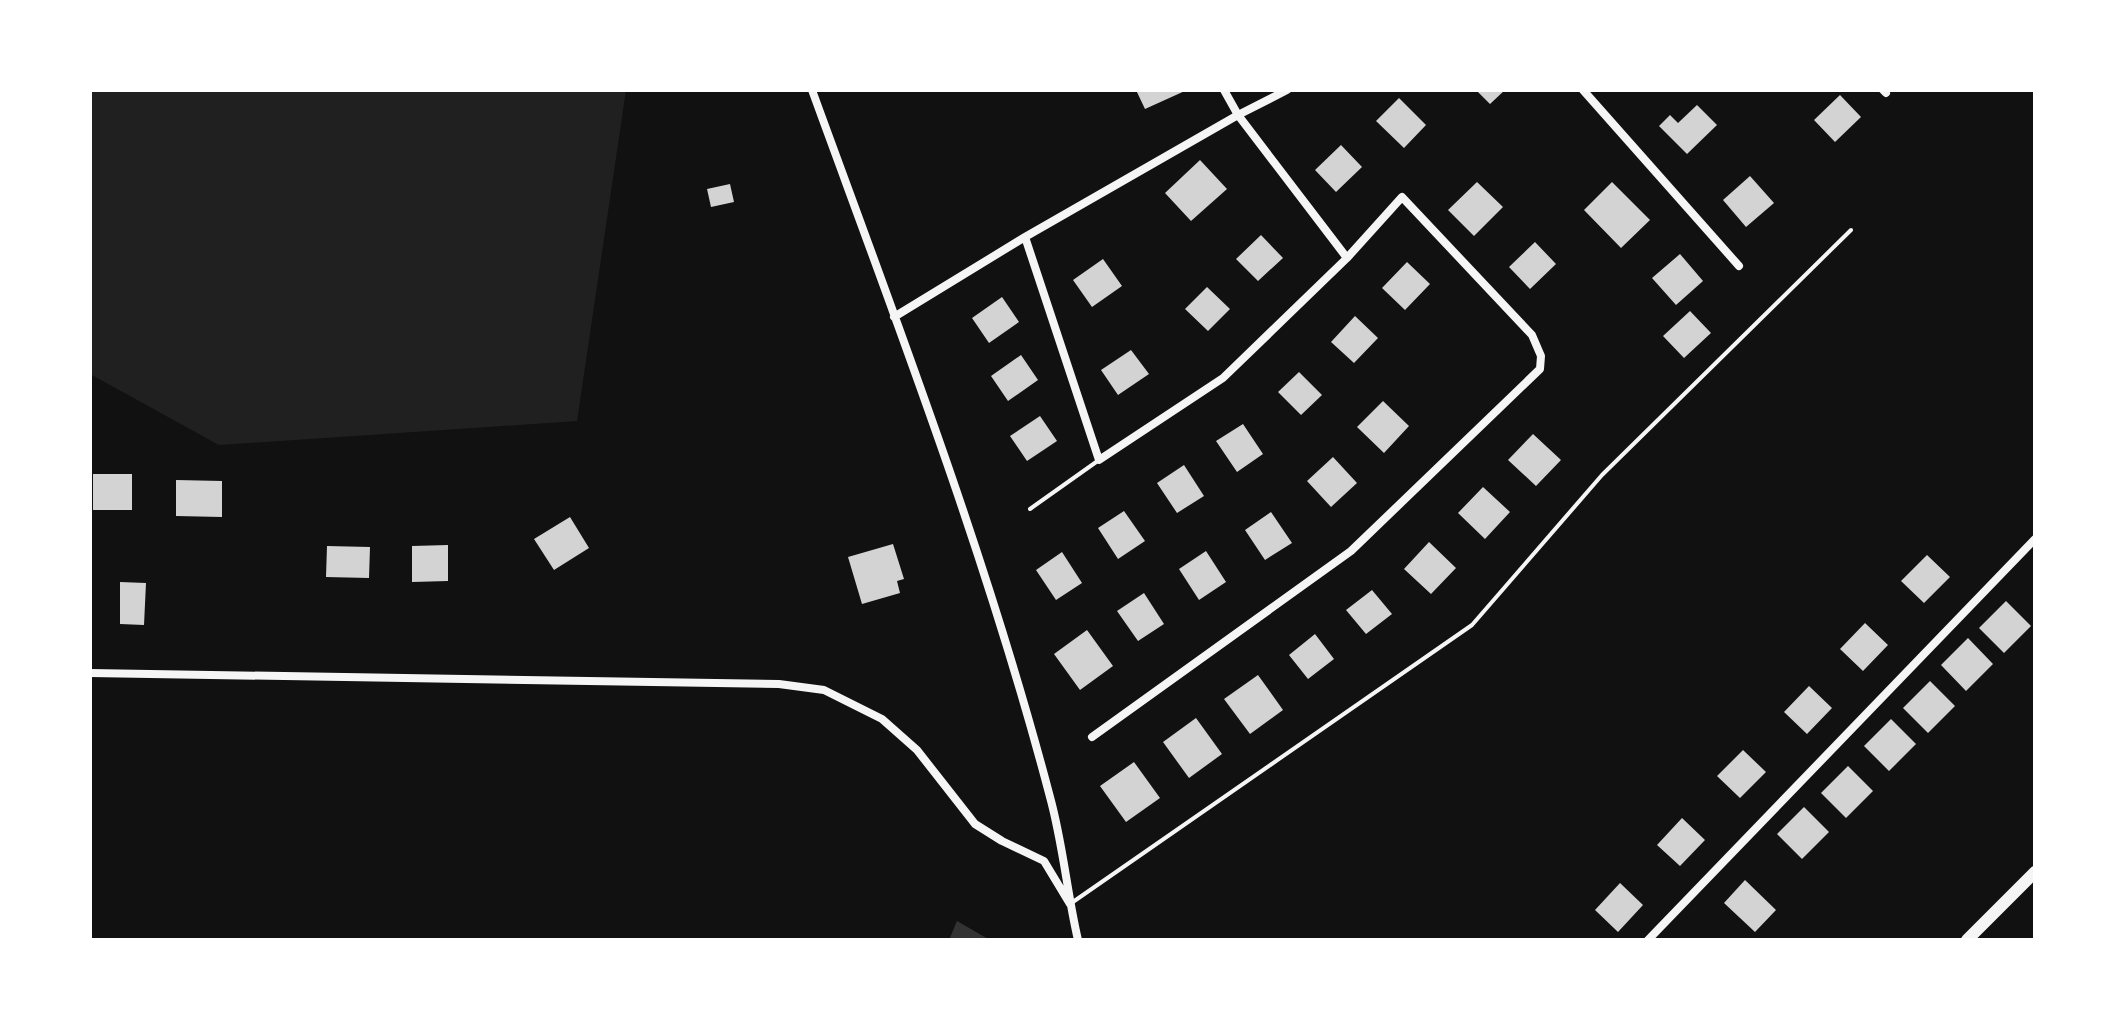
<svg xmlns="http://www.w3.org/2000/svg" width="2125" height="1030" font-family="Overpass,sans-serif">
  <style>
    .green { fill: #202020 }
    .water { fill: #333 }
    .building { fill: #d3d3d3 }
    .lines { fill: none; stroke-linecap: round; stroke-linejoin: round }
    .service { stroke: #f5f5f5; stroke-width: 4 }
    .minor { stroke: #f5f5f5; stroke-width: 8 }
    .primary { stroke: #f5f5f5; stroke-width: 12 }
  </style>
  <rect width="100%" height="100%" fill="#111"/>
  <path class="green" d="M90,90H626L577,421L219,445L90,374Z"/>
  <path class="water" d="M957,921L990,940H949Z"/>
  <path class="building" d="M1136,90H1187L1145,109Z
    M1476,90H1505L1490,104Z
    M1840,95L1861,117L1835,142L1814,120Z
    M1399,98L1426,125L1404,148L1376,121Z
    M1697,105L1717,125L1687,154L1659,126L1670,115L1678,123Z
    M1341,145L1362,167L1336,192L1315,170Z
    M1200,160L1227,189L1191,221L1165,193Z
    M1750,176L1774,203L1746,227L1723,200Z
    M1477,182L1503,207L1474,236L1448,210Z
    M1612,182L1650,220L1621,248L1584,210Z
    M730,184L734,202L711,207L707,189Z
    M1261,235L1283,258L1258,281L1236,259Z
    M1535,242L1556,264L1530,289L1509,267Z
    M1680,254L1703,281L1676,305L1652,278Z
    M1103,259L1122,286L1092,307L1073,280Z
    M1407,262L1430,284L1405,310L1382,288Z
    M1207,287L1230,309L1208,331L1185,309Z
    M1002,297L1019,322L989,343L972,318Z
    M1690,311L1711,333L1684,358L1663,336Z
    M1355,316L1378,338L1354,363L1331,342Z
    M1131,350L1149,374L1118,395L1101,370Z
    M1021,355L1038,380L1008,401L991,376Z
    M1299,372L1322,395L1301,415L1278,392Z
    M1383,401L1409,426L1384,453L1357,427Z
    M1040,416L1057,441L1027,461L1010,436Z
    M1243,424L1263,454L1237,472L1216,441Z
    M1533,434L1561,460L1536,486L1508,460Z
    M1333,457L1357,483L1331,507L1307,481Z
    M1184,465L1204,496L1177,513L1157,483Z
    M93,474H132V510H93Z
    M176,480L222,481V517L176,516Z
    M1483,487L1510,512L1485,539L1458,513Z
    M1124,511L1145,541L1118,559L1098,528Z
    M1271,512L1292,543L1265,560L1245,530Z
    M570,517L589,548L554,570L534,539Z
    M1429,542L1456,568L1431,594L1404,569Z
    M893,544L904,579L897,581L900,593L862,604L848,557Z
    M448,545V581L412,582V546Z
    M327,546L370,547L369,578L326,577Z
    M1206,551L1226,582L1199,600L1179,569Z
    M1062,552L1082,583L1056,600L1036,570Z
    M1927,555L1950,577L1924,603L1901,581Z
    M120,582L146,583L144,625L120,624Z
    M1372,590L1392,614L1366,634L1346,610Z
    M1144,593L1164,624L1138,641L1117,611Z
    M2006,601L2031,626L2004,653L1979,628Z
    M1865,623L1888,645L1863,671L1840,649Z
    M1087,630L1113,666L1080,690L1054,654Z
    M1315,634L1334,659L1308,679L1289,655Z
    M1968,638L1993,664L1966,691L1941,665Z
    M1258,675L1283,710L1250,734L1224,699Z
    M1930,681L1955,706L1928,733L1903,708Z
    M1809,686L1832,708L1807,734L1784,712Z
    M1196,718L1222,754L1189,778L1163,742Z
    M1891,719L1916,744L1889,771L1864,746Z
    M1743,750L1766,772L1740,798L1717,776Z
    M1134,762L1160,798L1126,822L1100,786Z
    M1848,766L1873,791L1846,818L1821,793Z
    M1804,807L1829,832L1802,859L1777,834Z
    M1682,818L1705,840L1680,866L1657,845Z
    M1745,880L1776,910L1755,932L1724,903Z
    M1620,883L1643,905L1618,932L1595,910Z"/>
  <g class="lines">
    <path class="service" d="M1030,509L1099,460
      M1070,904L1472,625L1602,475L1851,230"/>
    <path class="minor" d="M812,90C897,323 987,557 1050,797C1063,844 1067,893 1078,940
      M1224,90L1238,115L1347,258
      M1583,90L1739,266
      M1883,90L1886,93
      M1025,237L1099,460L1223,378L1347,258L1402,197L1532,335L1541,356L1540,369L1351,551L1092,737
      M894,317L1025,237L1238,115L1287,90
      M90,673L779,684L824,690L882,719L917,750L975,824L1002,841L1044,861L1070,904
      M1648,940L2035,539"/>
    <path class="primary" d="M1967,940L2035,872"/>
  </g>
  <rect width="2125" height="1030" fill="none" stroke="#ffffff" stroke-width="184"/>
</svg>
